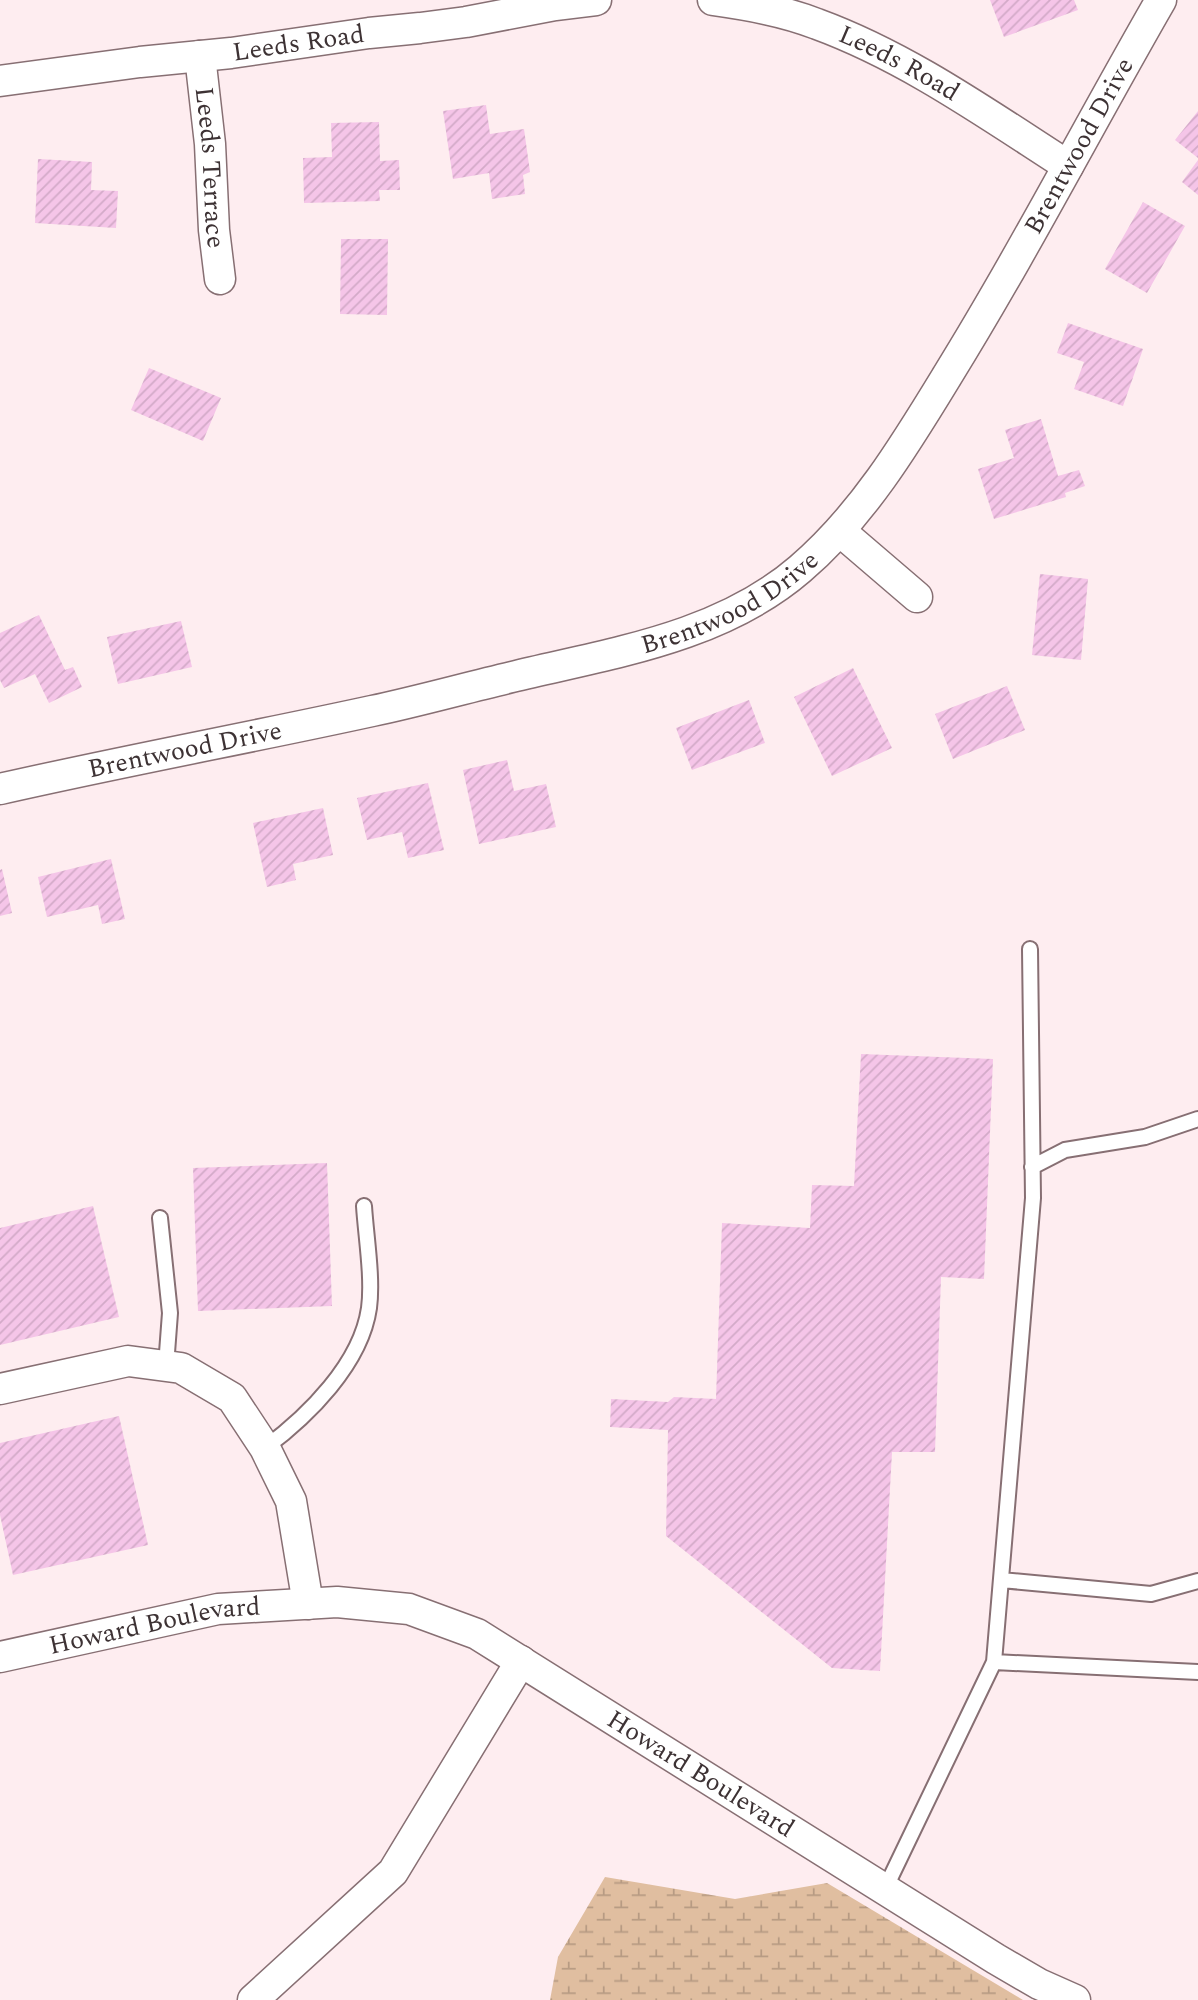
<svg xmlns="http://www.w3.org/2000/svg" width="1198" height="2000" font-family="Spectral,serif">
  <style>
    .wetland { fill: url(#wetland-marsh) }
    .building { fill: url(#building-hatch) }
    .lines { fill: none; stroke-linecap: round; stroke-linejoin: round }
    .lane-casing { stroke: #876f73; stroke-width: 18 }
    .street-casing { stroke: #876f73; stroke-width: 33 }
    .lane { stroke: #fff; stroke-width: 14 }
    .street { stroke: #fff; stroke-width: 30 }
    .labels { text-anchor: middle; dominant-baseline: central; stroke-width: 5; stroke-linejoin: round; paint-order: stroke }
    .street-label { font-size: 26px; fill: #3d3234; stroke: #feedf0 }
  </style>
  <defs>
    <pattern id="wetland-marsh" width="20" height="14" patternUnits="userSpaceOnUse" patternTransform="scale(1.75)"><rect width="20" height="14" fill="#e0bea0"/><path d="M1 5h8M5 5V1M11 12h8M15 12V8" fill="none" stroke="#b79b83"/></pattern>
    <pattern id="building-hatch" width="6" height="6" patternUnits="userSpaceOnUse" patternTransform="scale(1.75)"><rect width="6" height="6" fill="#f5c5e8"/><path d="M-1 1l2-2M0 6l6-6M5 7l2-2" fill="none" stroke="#d3aac8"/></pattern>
  </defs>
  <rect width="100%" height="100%" fill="#feedf0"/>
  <path class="wetland" d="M605,1877L735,1899L827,1883L1023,2000H550L558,1957Z"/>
  <path class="building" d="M990,0H1074L1078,10L1004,37Z
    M486,105L490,134L524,129L530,172L523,175L525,194L492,199L489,173L453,179L443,111Z
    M1198,111V158L1175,140Z
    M379,122L380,161L399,160L400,190H379L380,201L304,203L303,158L332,157L331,123Z
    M38,159L92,162L91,190L118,191L116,228L35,223Z
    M1198,160V195L1182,182Z
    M1143,202L1185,226L1147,293L1105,269Z
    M341,239H388L387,315L340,314Z
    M1068,323L1143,349L1123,406L1074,389L1084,362L1057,353Z
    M149,368L221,398L203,441L131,410Z
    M1041,419L1058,476L1079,470L1085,486L1065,493L1066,497L994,519L978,469L1014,458L1005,430Z
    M1040,574L1088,579L1081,660L1032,655Z
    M39,615L65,670L73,667L82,687L49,703L35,674L4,688L0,680V633Z
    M181,621L192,667L118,684L107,637Z
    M853,668L892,748L832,776L794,697Z
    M1007,686L1025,730L953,759L935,714Z
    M749,700L765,743L692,770L676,728Z
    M507,760L514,791L546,784L556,827L479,844L463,770Z
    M428,783L444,850L408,858L402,832L367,840L357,798Z
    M323,808L333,855L293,864L296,880L267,887L253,823Z
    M111,859L125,919L102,924L98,905L47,917L38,877Z
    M2,869L12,913L0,916V870Z
    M861,1054L993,1059L984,1279L941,1277L935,1452H892L880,1671L832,1668L666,1536L668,1430L610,1427L611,1399L668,1402L674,1397L716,1399L722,1223L810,1228L812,1185L854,1186Z
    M327,1163L332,1306L198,1311L193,1168Z
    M93,1206L119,1317L0,1345V1228Z
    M119,1416L148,1545L13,1575L0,1515V1443Z"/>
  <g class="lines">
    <g class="lane-casing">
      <path id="lane" d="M1032,1167L1065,1150L1145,1137L1198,1119
        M160,1218L170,1313L166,1366
        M265,1448C308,1416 361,1364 369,1308C373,1278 366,1237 364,1206
        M1001,1580L1151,1594L1198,1581
        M994,1662L1033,1198L1030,949
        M885,1889L994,1662L1198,1672"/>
    </g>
    <g class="street-casing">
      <g id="street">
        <path id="s1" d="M713,0C748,5 784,11 817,24C907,57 987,114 1068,166"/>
        <path id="s2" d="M200,56L210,144L214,230L220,279"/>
        <path id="s3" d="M0,81L140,62L231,53L369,33L420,28L466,22L555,5L596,0"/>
        <path d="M840,531L917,597"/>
        <path id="s4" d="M0,789C123,761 248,738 372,711C419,701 465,688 512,677C611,653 720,638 800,569C862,516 905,445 947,376C1023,253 1089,125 1161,0"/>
        <path d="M0,1389L128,1361L181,1368L232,1398L265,1448L291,1501L308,1604"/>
        <path id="s5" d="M0,1657L218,1609L337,1602L409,1609L477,1634L996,1959L1039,1984L1075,2000"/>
        <path d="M253,2000L393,1872L521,1661"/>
      </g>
    </g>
    <use href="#lane" class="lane"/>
    <use href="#street" class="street"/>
  </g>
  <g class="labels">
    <g class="street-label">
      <text stroke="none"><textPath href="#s3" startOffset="301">Leeds Road</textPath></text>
      <text stroke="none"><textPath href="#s1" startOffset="198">Leeds Road</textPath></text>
      <text stroke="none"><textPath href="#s4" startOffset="1344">Brentwood Drive</textPath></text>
      <text stroke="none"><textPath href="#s2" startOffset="112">Leeds Terrace</textPath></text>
      <text stroke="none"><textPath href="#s4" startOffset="756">Brentwood Drive</textPath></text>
      <text stroke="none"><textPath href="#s4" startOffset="189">Brentwood Drive</textPath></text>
      <text stroke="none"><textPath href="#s5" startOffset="158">Howard Boulevard</textPath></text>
      <text stroke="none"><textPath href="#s5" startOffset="751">Howard Boulevard</textPath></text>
    </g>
  </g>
</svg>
